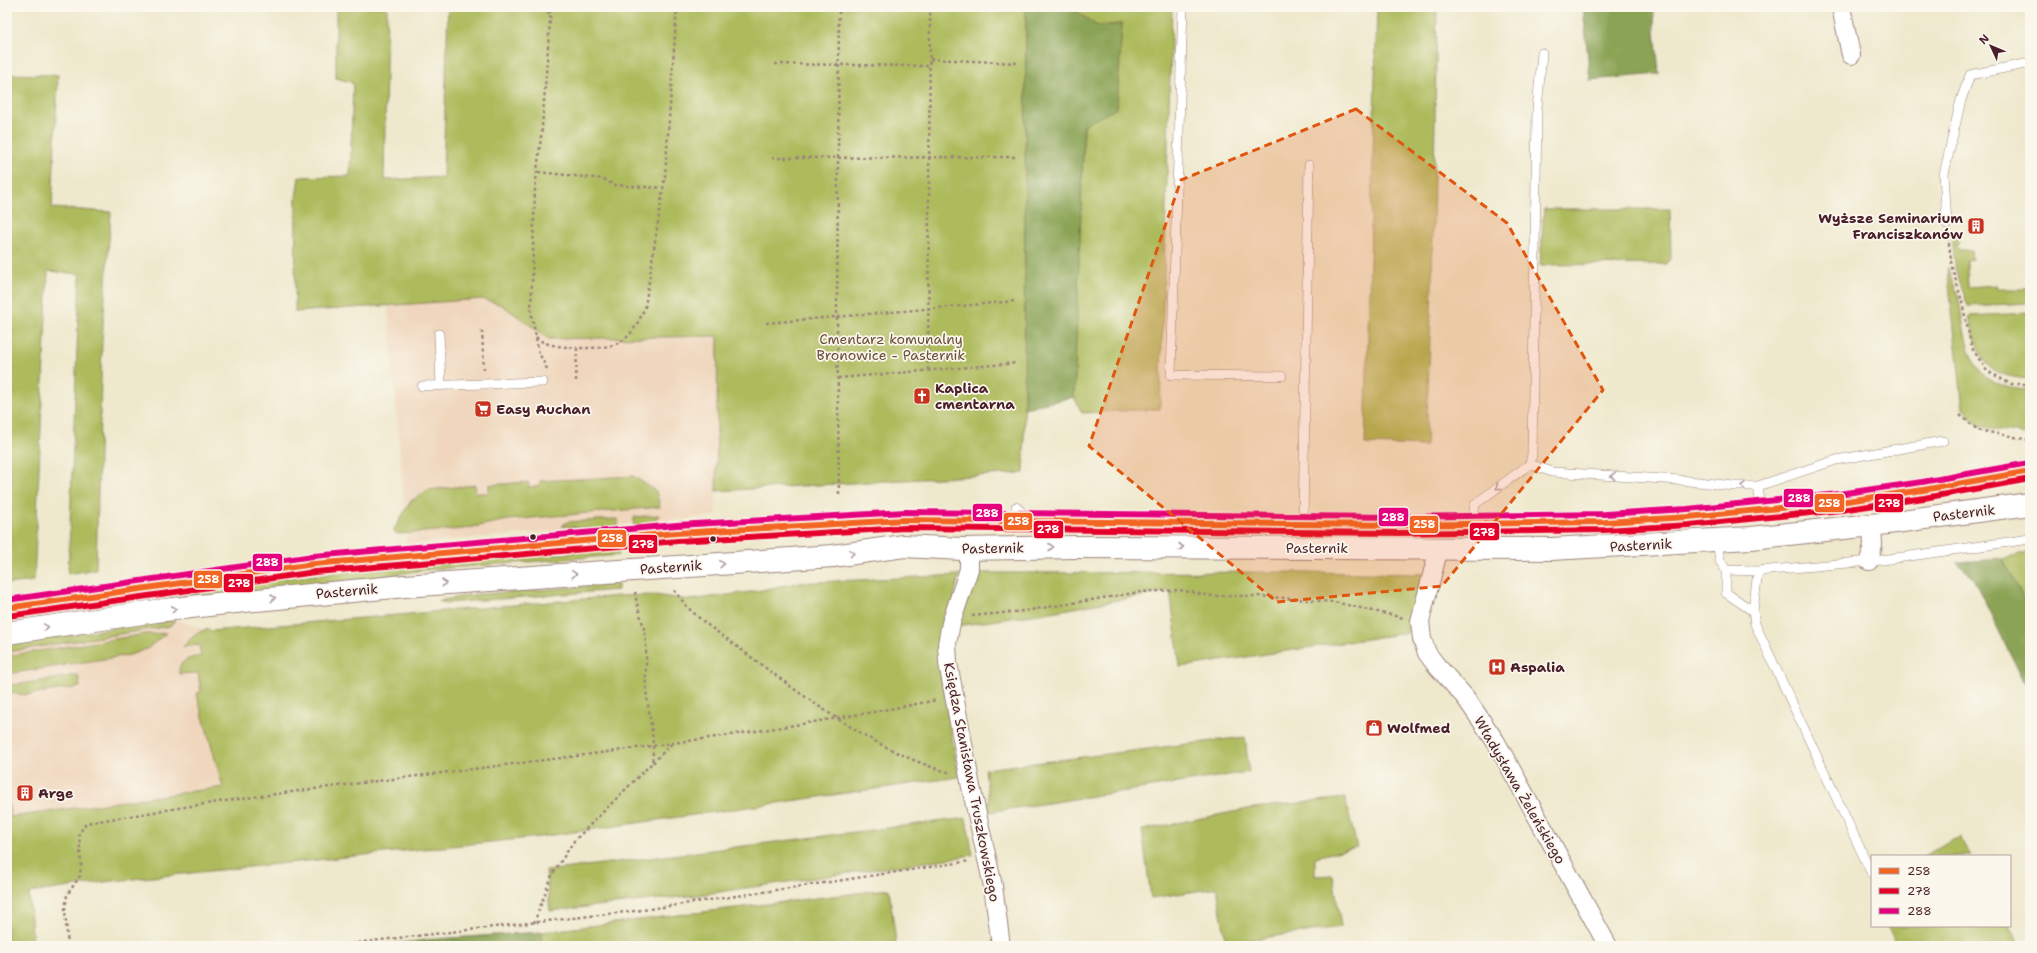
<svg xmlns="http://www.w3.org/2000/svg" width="2037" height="953" font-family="'Shantell Sans',sans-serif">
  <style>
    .built { fill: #efd6bc }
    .green { fill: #aebb5d; stroke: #7c6d44 }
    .forest { fill: #8aa354; stroke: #6a6140 }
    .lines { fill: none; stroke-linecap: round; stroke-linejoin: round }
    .lane-casing { stroke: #9c847c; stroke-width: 10 }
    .street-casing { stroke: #9c847c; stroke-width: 20 }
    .primary-casing { stroke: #9c847c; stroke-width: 24 }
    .path { stroke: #9c847c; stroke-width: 2.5; stroke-dasharray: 3 3; stroke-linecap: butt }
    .lane { stroke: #fff; stroke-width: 9 }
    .street { stroke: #fff; stroke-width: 18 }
    .primary { stroke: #fff; stroke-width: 22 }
    .bus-1-casing { stroke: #fbf7ec; stroke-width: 9 }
    .bus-2-casing { stroke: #fbf7ec; stroke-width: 9 }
    .bus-3-casing { stroke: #fbf7ec; stroke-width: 9 }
    .bus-1 { stroke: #f26522; stroke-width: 6 }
    .bus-2 { stroke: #e4002b; stroke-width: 6 }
    .bus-3 { stroke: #e5007d; stroke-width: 6 }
    .oneway { stroke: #ae9aa0 }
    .marked { fill: #e0560e; fill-opacity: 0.2; stroke: #e0560e; stroke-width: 3; stroke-dasharray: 8 5; stroke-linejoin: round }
    .bus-dot { fill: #4a1f2b; stroke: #fbf7ec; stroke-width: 1.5 }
    .labels { text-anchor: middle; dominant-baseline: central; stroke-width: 3.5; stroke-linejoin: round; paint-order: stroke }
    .poi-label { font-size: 14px; font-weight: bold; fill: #4a1f2b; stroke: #fbf7ec; text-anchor: start }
    .park-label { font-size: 14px; fill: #684e3a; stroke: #fbf7ec }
    .street-label { font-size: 14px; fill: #4a1f2b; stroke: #fbf7ec }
    .line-badge { stroke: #fbf7ec; stroke-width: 1.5 }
    .badge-label { font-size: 11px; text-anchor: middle; font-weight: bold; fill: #fff }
  </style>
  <rect width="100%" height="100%" fill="#fbf7ec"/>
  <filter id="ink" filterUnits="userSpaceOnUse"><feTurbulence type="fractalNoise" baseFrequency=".025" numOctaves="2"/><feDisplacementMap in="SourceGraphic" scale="8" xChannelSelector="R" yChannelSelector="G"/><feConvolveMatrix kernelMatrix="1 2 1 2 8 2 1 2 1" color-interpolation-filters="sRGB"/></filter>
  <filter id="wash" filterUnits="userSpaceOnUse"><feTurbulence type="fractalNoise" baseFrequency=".012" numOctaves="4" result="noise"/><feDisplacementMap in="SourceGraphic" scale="16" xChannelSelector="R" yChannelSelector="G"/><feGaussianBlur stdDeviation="0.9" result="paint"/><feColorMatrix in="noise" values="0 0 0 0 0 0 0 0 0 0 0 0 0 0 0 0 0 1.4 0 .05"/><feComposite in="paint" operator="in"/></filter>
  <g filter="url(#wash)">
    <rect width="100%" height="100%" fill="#eee8cc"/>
    <path class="built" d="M483,299L502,305L549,339L718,336L716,516L407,544L388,306Z
      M175,620L210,631L238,791L12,827L7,794V645L126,626Z"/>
    <path class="green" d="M336,7H387L384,180L443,177L448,7H1026L1024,473L716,491L718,336L549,339L502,305L483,299L295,312L296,198L299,177L350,176L353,83L336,78Z
      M1075,7H1172L1160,409L1082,413L1074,397L1084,125L1122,24L1097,26L1075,10Z
      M1377,7H1437L1432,285L1426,446L1365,444Z
      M7,74L58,75L52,208L111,212L102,340L96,569L68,574L80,274L48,271L34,581L7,584Z
      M1544,209H1670L1671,258L1666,264L1540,265Z
      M1951,231L1959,238L1956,241L1959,242L1956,247L1960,250H1971L1972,259L1967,260L1968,287L1997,285L1998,289H2030V303L1968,306L1956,272Z
      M1947,267C1951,278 1957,290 1959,302C1969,351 1967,387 2030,389V436L1979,426L1963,409Z
      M2030,313V379C1982,376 1980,358 1969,316Z
      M633,476L656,491L660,507L508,520L463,529L398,534L393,531L411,501L428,490L475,485L476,493H489V485L528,482L529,487L540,486V481Z
      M659,515L652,524L634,528L633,519L635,517Z
      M615,519L618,520V528L603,530L562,526L567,522Z
      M618,549L619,555L422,570L359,581L7,624V619L264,580L365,570Z
      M2030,551V611L2003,559Z
      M1302,572L1424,574L1407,633L1180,667L1170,591L1040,614L957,626L976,573Z
      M959,575L939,663L959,777L539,837L104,882L29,893L33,946H7V794L11,817L223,787L198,699L197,693L201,692L198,673L179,674C178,660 189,658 201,656L199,645L183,647C191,638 197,631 209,629L210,631L619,596L654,595L690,600L757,591L796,583Z
      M618,584V590L446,603L438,601L470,595Z
      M175,620L170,626L7,652V645L126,626Z
      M166,633L147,649L130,655L7,674V656L146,634Z
      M78,675L80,687L24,695L7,692V686Z
      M1245,737L1249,772L990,812L985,769Z
      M1345,798L1357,847L1315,857V876L1333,875L1341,927L1226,943L1217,888L1151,898L1142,830L1253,808Z
      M966,818L973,855L698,895L550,911L546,871Z
      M1960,837L1971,856H1923Z
      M889,889L896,942L870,946H543L541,932Z
      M1887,926H2009L2021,946H1898Z"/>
    <path class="forest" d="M1026,7H1075V10L1097,26L1122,24L1117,108L1084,125L1074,397L1024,408Z
      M1583,7H1653L1659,74L1590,80Z
      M2003,559L2030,611V694L1972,576L1956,562Z
      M541,932L543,946H374L435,939Z"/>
  </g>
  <g filter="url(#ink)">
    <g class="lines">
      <g class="lane-casing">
        <path id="lane" d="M1183,7L1171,375L1282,376
          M1947,224L1944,174L1961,100L1970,75L2030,63
          M439,334L441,385
          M422,386L543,382
          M1530,464L1552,472L1680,480L1734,486H1758L1761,510
          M1758,486L1836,460L1943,441
          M1016,507L1028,518
          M1303,524L1309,165
          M1472,524L1475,504L1530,464L1532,454L1537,109L1542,53
          M1717,541L1720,561L1726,570V593L1753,611L1755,624L1872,874
          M1726,570L1758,571L1882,560L2030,539
          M1753,611L1758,571"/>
      </g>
      <g class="street-casing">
        <path id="street" d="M1841,7L1851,55
          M1439,548L1420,621L1422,639L1427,653L1436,665L1465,697L1496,742L1608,946
          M969,549V569L951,623L947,644L948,663L971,787L993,886L1001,946
          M1869,561L1873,545L1872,525"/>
      </g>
      <g class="primary-casing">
        <path id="primary" d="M7,608L314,564L677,533L905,520L1399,525L1605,522L1688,517L1840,502L1923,490L2030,471
          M7,633L156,611L235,602L405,586L833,556L904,546L962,549L1075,547L1551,549L1751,538L1872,525L2030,504"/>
      </g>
      <path class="path" d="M545,7L549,14
        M930,59L1018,63
        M775,64L930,66
        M772,158L1016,157
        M538,172L603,179L614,185L663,188
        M1948,237L1952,267L1961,298L1972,348L1987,371L2011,384H2030
        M766,323L1017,301
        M482,331L484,371
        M536,337C546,347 563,346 577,348
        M547,369L539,353L531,312L535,188L542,128L551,7
        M928,370L930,7
        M838,378L1017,363
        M576,381L577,348C617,348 629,346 645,307L665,176L677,7
        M1960,415L1978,430L2030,440
        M839,494L837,317L839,7
        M674,590L688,608L705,623C779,676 863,749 951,773
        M972,616L1024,611L1140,592L1179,590L1212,596H1258L1334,602L1404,618
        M653,763L671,744
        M534,923L552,875L574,841L652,763C656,737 647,711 646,684C645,666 648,647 644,629C641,616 636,604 635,590
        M68,946L65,910L67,895L80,876L81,864L79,834L86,823C137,815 188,806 239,799C472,767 706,745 937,700
        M328,946L643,910L970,861"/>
      <use href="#lane" class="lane"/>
      <use href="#street" class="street"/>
      <use href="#primary" class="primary"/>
      <g class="bus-1-casing">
        <path id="bus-1" d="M7,608L314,564L677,533L905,520L1399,525L1605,522L1688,517L1840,502L1923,490L2030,471"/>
      </g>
      <g class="bus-2-casing">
        <path id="bus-2" d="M8,616L315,572L678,541L905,528L1399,533L1605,530L1689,525L1841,510L1924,498L2030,479"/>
      </g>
      <g class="bus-3-casing">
        <path id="bus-3" d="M7,600L313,556L677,525L905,512L1399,517L1605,514L1687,509L1839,494L1922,482L2029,463"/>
      </g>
      <use href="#bus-1" class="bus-1"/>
      <use href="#bus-2" class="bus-2"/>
      <use href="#bus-3" class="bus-3"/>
    </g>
    <defs><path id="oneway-chevron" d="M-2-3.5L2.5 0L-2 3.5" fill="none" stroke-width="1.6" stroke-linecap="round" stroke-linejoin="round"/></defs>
    <g class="oneway">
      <use href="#oneway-chevron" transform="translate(1613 476) rotate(-177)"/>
      <use href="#oneway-chevron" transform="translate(1743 486) rotate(-178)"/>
      <use href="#oneway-chevron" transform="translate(1498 487) rotate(144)"/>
      <use href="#oneway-chevron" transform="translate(1051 547) rotate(-1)"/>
      <use href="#oneway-chevron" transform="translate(1181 547)"/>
      <use href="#oneway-chevron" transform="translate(852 553) rotate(-8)"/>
      <use href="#oneway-chevron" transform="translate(722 564) rotate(-4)"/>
      <use href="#oneway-chevron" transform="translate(574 574) rotate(-4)"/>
      <use href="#oneway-chevron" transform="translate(444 583) rotate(-4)"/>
      <use href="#oneway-chevron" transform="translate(273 598) rotate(-5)"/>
      <use href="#oneway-chevron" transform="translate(174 609) rotate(-7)"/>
      <use href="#oneway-chevron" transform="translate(46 627) rotate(-9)"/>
    </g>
  </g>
  <path class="marked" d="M1356,109L1507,223L1603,390L1442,586L1277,602L1089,446L1181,180Z"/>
  <defs>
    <g id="building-square" transform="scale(0.9)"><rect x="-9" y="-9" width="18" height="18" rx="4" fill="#c8321e" stroke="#fbf7ec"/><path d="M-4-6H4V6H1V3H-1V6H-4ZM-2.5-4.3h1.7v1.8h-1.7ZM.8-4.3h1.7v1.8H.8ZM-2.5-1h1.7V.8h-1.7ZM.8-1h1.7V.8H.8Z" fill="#fff"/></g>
    <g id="church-square" transform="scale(0.9)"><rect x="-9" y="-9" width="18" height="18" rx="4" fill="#c8321e" stroke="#fbf7ec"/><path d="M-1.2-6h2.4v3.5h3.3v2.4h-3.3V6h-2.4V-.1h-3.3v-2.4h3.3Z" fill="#fff"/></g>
    <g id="supermarket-square" transform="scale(0.9)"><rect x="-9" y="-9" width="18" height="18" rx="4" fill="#c8321e" stroke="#fbf7ec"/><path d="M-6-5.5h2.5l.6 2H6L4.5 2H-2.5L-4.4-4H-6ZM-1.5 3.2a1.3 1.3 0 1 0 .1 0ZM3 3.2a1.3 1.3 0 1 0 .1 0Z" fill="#fff"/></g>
    <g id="hospital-square" transform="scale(0.9)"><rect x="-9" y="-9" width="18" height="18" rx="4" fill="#c8321e" stroke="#fbf7ec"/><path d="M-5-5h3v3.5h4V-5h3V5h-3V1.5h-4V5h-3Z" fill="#fff"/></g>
    <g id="shop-square" transform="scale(0.9)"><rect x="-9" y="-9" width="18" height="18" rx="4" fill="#c8321e" stroke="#fbf7ec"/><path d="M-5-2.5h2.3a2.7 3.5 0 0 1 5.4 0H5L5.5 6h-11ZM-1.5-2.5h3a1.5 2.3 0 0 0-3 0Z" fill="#fff"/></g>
  </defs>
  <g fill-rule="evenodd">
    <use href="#building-square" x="1976" y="226"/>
    <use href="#church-square" x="922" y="396"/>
    <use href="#supermarket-square" x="483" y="409"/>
    <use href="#hospital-square" x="1497" y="667"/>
    <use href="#shop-square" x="1374" y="728"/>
    <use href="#building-square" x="25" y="793"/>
  </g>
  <g class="bus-dot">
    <circle cx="533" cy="537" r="3.5"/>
    <circle cx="713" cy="539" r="3.5"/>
  </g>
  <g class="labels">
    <g class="poi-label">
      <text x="1963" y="218" text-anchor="end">Wyższe Seminarium<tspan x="1963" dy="16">Franciszkanów</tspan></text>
      <text x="935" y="388">Kaplica<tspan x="935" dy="16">cmentarna</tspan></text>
      <text x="496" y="409">Easy Auchan</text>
      <text x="1510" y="667">Aspalia</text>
      <text x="1387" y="728">Wolfmed</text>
      <text x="38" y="793">Arge</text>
    </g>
    <g class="park-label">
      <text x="891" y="339">Cmentarz komunalny<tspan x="891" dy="16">Bronowice - Pasternik</tspan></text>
    </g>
    <g class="street-label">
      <text transform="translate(1964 513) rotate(-7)">Pasternik</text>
      <text transform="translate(1641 545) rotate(-3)">Pasternik</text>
      <text transform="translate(993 548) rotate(-1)">Pasternik</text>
      <text x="1317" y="548">Pasternik</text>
      <text transform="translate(671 567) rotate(-4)">Pasternik</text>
      <text transform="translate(347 591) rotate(-5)">Pasternik</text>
      <text transform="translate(972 782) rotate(79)">Księdza Stanisława Truszkowskiego</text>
      <text transform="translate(1520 790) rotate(60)">Władysława Żeleńskiego</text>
    </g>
  </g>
  <g class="line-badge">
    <rect x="1783" y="488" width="31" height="20" rx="4" fill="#e5007d"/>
    <rect x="1814" y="493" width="31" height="20" rx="4" fill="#f26522"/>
    <rect x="1874" y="493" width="30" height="20" rx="4" fill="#e4002b"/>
    <rect x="972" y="503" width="31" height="19" rx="4" fill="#e5007d"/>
    <rect x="1378" y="507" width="31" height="20" rx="4" fill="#e5007d"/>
    <rect x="1003" y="512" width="30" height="19" rx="4" fill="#f26522"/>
    <rect x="1409" y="515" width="30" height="19" rx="4" fill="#f26522"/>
    <rect x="1033" y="520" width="31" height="19" rx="4" fill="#e4002b"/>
    <rect x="1469" y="522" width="31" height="19" rx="4" fill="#e4002b"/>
    <rect x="597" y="529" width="30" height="19" rx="4" fill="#f26522"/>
    <rect x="628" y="534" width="30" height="20" rx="4" fill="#e4002b"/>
    <rect x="252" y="553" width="31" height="19" rx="4" fill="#e5007d"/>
    <rect x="193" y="570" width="30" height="19" rx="4" fill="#f26522"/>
    <rect x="223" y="573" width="31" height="20" rx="4" fill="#e4002b"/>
  </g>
  <g class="badge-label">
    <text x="1799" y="502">288</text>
    <text x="1829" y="507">258</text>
    <text x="1889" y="507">278</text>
    <text x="987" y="517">288</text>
    <text x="1393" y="521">288</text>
    <text x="1018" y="525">258</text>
    <text x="1424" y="528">258</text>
    <text x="1048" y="533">278</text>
    <text x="1484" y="536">278</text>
    <text x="612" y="542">258</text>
    <text x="643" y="548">278</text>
    <text x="267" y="566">288</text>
    <text x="208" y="583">258</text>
    <text x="239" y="587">278</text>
  </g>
  <rect width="2037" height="953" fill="none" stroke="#fbf7ec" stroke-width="24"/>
  <rect x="1871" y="855" width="140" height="72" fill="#fbf7ec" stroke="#b4a19f"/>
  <rect x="1879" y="868" width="20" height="6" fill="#f26522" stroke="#b4a19f"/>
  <text x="1907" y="875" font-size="12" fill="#4a1f2b">258</text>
  <rect x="1879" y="888" width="20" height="6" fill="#e4002b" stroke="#b4a19f"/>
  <text x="1907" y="895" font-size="12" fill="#4a1f2b">278</text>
  <rect x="1879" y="908" width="20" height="6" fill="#e5007d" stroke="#b4a19f"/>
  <text x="1907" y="915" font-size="12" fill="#4a1f2b">288</text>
  <g transform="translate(1991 46) rotate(314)" stroke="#fbf7ec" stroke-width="3" paint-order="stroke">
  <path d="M0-3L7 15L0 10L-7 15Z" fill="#4a1f2b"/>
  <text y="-6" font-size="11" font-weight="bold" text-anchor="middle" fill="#4a1f2b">N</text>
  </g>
</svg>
